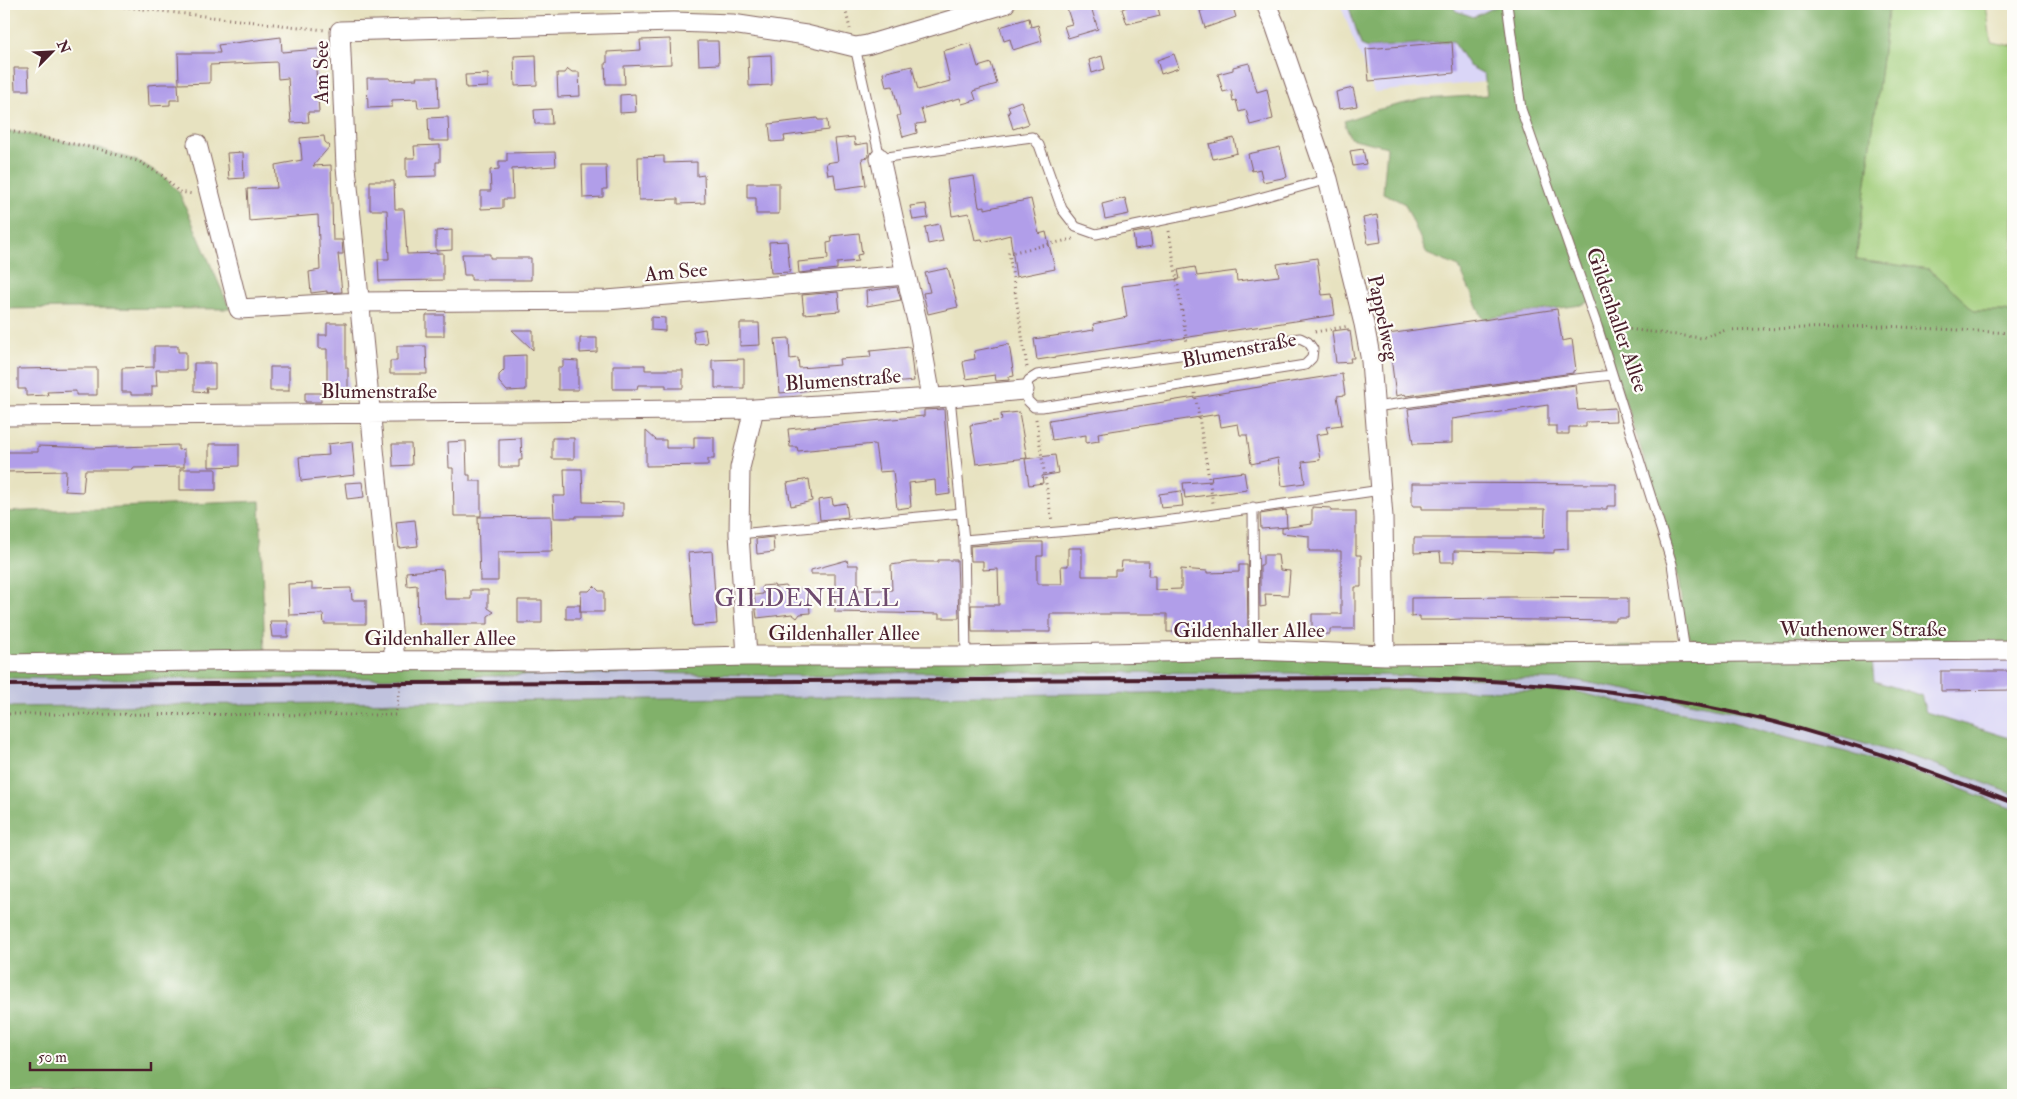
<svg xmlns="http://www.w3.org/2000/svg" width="2017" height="1099" font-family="'IM FELL Double Pica',serif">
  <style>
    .built { fill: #dad6f7 }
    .industrial { fill: #c0c2dd }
    .green { fill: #a2ce7b; stroke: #767653 }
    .forest { fill: #81b16b; stroke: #66684b }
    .building { fill: #b19ee9 }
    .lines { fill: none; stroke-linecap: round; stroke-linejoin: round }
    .service-casing { stroke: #81635f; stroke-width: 11 }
    .minor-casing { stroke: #81635f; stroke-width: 21 }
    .path { stroke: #81635f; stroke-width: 3; stroke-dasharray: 1 4; stroke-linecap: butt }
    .service { stroke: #fff; stroke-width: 9 }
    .minor { stroke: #fff; stroke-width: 19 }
    .rail { stroke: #4a1f2b; stroke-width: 4 }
    .labels { text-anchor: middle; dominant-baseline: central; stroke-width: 4.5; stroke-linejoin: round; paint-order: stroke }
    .street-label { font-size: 21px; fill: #4a1f2b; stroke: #fdfcf7 }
    .quarter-label { font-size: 24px; letter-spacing: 1px; fill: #6e4b6e; stroke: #fdfcf7 }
  </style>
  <rect width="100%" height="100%" fill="#fdfcf7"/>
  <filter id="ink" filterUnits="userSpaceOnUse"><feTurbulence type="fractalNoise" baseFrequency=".02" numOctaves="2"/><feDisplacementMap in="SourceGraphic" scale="10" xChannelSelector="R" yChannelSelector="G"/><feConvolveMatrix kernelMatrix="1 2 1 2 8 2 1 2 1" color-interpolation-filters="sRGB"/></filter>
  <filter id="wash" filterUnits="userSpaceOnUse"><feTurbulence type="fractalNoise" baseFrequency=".0096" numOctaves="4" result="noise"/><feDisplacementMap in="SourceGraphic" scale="20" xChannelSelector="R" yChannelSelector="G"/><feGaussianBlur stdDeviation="1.12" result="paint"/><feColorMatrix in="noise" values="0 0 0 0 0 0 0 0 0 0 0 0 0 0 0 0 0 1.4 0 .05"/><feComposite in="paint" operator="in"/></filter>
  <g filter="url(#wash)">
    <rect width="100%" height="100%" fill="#e7e2c0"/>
    <path class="built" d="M1340,4H1513L1507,80L1374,92Z
      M2013,647V740L1926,712L1920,695L1874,681L1872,659Z"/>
    <path class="industrial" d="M913,672L1287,673L1575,680L1777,719L1932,763L2013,794V809L1935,779L1846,752L1787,738L1725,720L1617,702L1574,691L1395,690L4,707V678L250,680L636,673L823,676Z"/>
    <path class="green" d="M1889,4H1986L1991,42L2013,46V313L2005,311H1975L1929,269L1856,260Z"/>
    <path class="forest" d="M388,4H584V6Z
      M1348,4H1451L1456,11L1474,17L1501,4H1889L1856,260L1929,269L1975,311H2005L2013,313V647L1872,659L1874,681L1921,695L1926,712L2013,739V794L1932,763L1777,719L1575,680L1287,673L1071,672H913L823,676L636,673L399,678L80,679L4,678V512L260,501L265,657L1712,646L1690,638L1685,626L1677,571L1659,504L1592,301L1581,305L1483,319L1459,267L1427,254L1405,204L1383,193L1387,147L1350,138L1344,121L1376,110L1423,99L1487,95L1484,74L1469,66L1453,41L1368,48L1361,45Z
      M4,130L99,148L140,162L163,176L179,192L230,309L72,308L4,309Z
      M1395,690L1574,691L1617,702L1725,720L1787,738L1846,752L1935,779L2013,809V1095H4V707Z"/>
    <g id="blocks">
      <path class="building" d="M1075,4H1090L1098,29L1068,38L1064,26L1072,24L1066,6Z
        M1128,4H1157L1160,16L1127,24L1122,9L1129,6Z
        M1205,4H1232L1236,17L1205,28L1200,11L1207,9Z
        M1029,18L1031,27L1038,25L1042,41L1013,50L1010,39L1004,41L1000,27Z
        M281,37L282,52L318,49L320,69H316L319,112H308L309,122L291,123L288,78L278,79L277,62L210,65V83L179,84L178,53H220L218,45Z
        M670,39L671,64L624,66L625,84H606L605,63H607V52L641,50L640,40Z
        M698,41H718L719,64L699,65Z
        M1452,42L1454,73L1369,81L1366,49Z
        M971,43L978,67L991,63L997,84L973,91L976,100L962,104L960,98L921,109L925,123L916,124L917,133L903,137L897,116L900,115L893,86L886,87L883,73L912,66L918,90L950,81L943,51Z
        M1174,54L1179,68L1161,74L1157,60Z
        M536,55L537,85L515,86L514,56Z
        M771,55L772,85L749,86L748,56Z
        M1102,56L1105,69L1092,73L1089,60Z
        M1249,63L1257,92L1267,89L1273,119L1250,125L1246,110L1239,112L1236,100L1233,101L1231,90L1223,92L1218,74L1233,70V67Z
        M14,68H28L29,90H15Z
        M568,69L572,72H579L580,96L558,97L557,73H565Z
        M488,74V87L466,88L465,75Z
        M416,77H438L439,107L418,108L417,99L392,100V107L368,108L367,78H390V80L417,79Z
        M161,84H178L179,100H170V105L149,106L148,85Z
        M1353,88L1357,106L1339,109L1336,92Z
        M635,94L636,112L620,113V95Z
        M1021,101L1029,124L1013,129L1008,112H1010L1008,106Z
        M551,109L552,124H535L534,110Z
        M448,117L449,141H429L428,118Z
        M817,118L818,120H827L828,130L784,136L785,141L771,142L769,124Z
        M324,136L325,142L330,146L313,166L331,165L333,240H342L343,254H338L342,292L327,293V291L311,293L309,272L320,270L318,215L249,221L247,189L277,188L275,165L302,160L300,138Z
        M854,137L855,145L868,143L869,157L862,158L866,185L836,189L834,174L828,175L826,163L838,161L835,139Z
        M1234,138L1237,153L1213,159L1209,144Z
        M440,145V162H436V176L406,177V158H415L414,146Z
        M1280,147L1287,177L1263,182L1260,169L1252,171L1248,154Z
        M1363,149L1366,164L1353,166L1350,151Z
        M243,152L244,178L229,179L227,153Z
        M555,152L556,166L512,169L513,199H503V208L481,209V191H491L490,170L499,169V161H507V153Z
        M664,156V163L697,162V176L704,175L705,203L678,204V199L639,200L638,157Z
        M582,165H606L607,189H603V197L583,198Z
        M974,176L979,207L985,206V209L1031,199L1039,234L1046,232L1055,269L1016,277L1010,235L983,242L982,239L975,240L969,213L952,216L947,180Z
        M370,181H394L395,209H404L407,254L443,253V280L379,281L378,259H389L387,210H370Z
        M747,183H779V214H756V198H747Z
        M1125,198L1129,214L1105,219L1102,204Z
        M926,204L928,218L913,220L910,206Z
        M1377,215L1381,242L1368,244L1363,218Z
        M939,224L943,241L928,244L925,227Z
        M452,230V250L436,251V231Z
        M1150,230L1152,246L1135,249L1133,233Z
        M859,233L862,254L857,255L858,261L837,263V269L799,273L798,262L828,259L827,243L832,242L831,236Z
        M787,241L790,272L771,273L769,242Z
        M462,254H490V258H531V280H471V275H464Z
        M1317,258L1322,295L1332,294L1335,315L1037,360L1034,339L1094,330L1093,324L1127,317L1122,286L1180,279L1178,270L1195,267L1197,276L1236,271L1237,281L1279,276L1277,264Z
        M948,268L958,307L928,314L923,293L930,292L925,273Z
        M897,287L901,300L867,306L866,291Z
        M838,292L840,311L804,314L802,295Z
        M1557,309L1562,341L1572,339L1576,370L1573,371V373L1406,396L1405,394L1396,396L1388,334Z
        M426,315H444V336H426Z
        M651,317L665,318V331L651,330Z
        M327,323H346V368H348V390L327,391V349H319V335H327Z
        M740,323H759L760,345L740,346Z
        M705,329L707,343L695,344L693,331Z
        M1348,329V332L1350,331L1354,358H1350L1351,362L1336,363L1332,331Z
        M512,330H533V350Z
        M580,338H597V352L580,353Z
        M789,338L790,359L798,358L799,368L840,365L839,359L871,357L870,351L910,347L914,381L780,393L775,339Z
        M1009,344L1014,376L1009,377V380L996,381L995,375L966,379L963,363L964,361L975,359L974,351Z
        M154,346H178V352H186V370H156L157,386H152V395H131V392H122V368L154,367Z
        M397,346H426L427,374H390V361H397Z
        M526,355V390L507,391L499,382V375L504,370V356Z
        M744,359V388H715V371L712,369V360Z
        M563,360L578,361V390H558V367H563Z
        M194,363H215V388H206L207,392L194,391Z
        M613,365H645V370H683V388H666V385H638L637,389H613Z
        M270,367H289V391H270Z
        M76,368H97V395H76V391L47,392L48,395L26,396V389H18V369Z
        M1342,374L1345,395L1337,396L1342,425L1326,427L1328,433L1316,435L1320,460L1302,462L1305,483L1282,486L1278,458L1251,464L1247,435H1240L1238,424L1221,427L1219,414L1098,433L1099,441L1086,443V435L1052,440L1049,420Z
        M1575,385L1578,410L1615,408L1616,421L1586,422V427H1569V434H1557V426H1548V405L1452,419V443L1413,444L1408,409Z
        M305,393H321V402H305Z
        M944,409L950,494L936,496L935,480L909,483L911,507L897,509L893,471L879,472L875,444L798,451L797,447H790L788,429L924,416V410Z
        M1019,412L1027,458L976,464L970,425L1002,420L1001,414Z
        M646,431L656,440H666V448H694V437H714V459H708V465L646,466Z
        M521,438L522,460H519V467H499V439Z
        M552,438H574V459H552Z
        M352,441L355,475L301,481L299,457L329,455L328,444Z
        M466,441L467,475H470V481H481V516H454L453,468H449L448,442Z
        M209,444H239V466L209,467Z
        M392,444H411L412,465L393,466Z
        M178,445V450L184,449V467L133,468V470H85L83,492L65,491L66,471L4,472V452H38V446L92,448Z
        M1055,455L1058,473L1042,476L1043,483L1029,485L1025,459Z
        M180,469H216V490H180Z
        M564,469H582L583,502L623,503V516H576V518H554L553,496H565Z
        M1244,472L1247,490L1185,498L1183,483L1212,481L1211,476Z
        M809,479L812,501L791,506L787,483Z
        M362,482L364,497L347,499L345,483Z
        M1412,483L1616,484V506H1607V509H1568V549L1554,550V553L1454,551V562H1441L1440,552L1414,553V538H1544L1545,509H1422V506H1412Z
        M1181,491L1183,506L1161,508L1159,494Z
        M832,498L833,505L846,503L848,517L820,520L818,500Z
        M1312,507L1331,508V511H1356V555H1361V587H1355V629H1330V634H1312V614H1341V551H1309V536L1282,533V528L1312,524Z
        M1286,510L1287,527L1261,529L1260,514Z
        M551,516L552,551L498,552V581H480L478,517Z
        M415,520L418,546L399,548L396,522Z
        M773,537L774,552L757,554L756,539Z
        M1026,542H1043V556H1037V584H1062L1061,566H1068V548H1082V576H1115V570H1121L1122,561H1149L1148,576H1155V590L1181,589V569L1207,571V573L1239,572V565H1247L1248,632H1167V614H1050V632H972L971,605H999L998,569L983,570V561H971L970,546Z
        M712,551L717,624L693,626L688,553Z
        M1263,555H1278L1280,570L1290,571L1288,595L1265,594L1266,606L1260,607V565H1263Z
        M847,560L848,565H858V590H892L891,565L911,562H938V560H957L959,618H939V614L835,612V574H811V570Z
        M443,569L445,599H471V590H488V608L494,612L488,616V624H418L417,585L407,586L406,572Z
        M312,583V589L351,588L352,600H366V624H324L323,614L289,615L288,584Z
        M774,585L775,587L786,586L787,589L808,588L810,613L800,614L797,618L792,614L757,618L754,595L763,594L762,586Z
        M594,586L599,591H604V612H580L581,591H589Z
        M1513,597L1628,598V618H1616V621L1461,619L1442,620H1420V616L1411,617V598Z
        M518,600H542V623H518Z
        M566,605H580V619H566Z
        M270,621H288V637H272Z
        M1941,671H2013V690L1941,691Z"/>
    </g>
  </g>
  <g filter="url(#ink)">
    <use href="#blocks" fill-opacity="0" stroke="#81635f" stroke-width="1"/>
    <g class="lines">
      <g class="service-casing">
        <path id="service" d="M1507,4L1521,109L1597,326L1672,564L1685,652
          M855,47L880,158L1032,137L1039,145L1062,209L1076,227L1096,234L1231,206L1328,179
          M1300,338L1308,342L1313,349L1312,358L1305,365L1042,407H1034L1028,401L1024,390L1029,380L1037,375Z
          M950,397L964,540L966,656
          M1375,407L1567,380L1612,375
          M1253,507L1254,650
          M739,534L961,513
          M964,540L1104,528L1180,519L1381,490"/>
      </g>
      <g class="minor-casing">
        <path id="minor" d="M1266,4L1275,25L1328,179L1364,324L1371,361L1383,517L1385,655
          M197,144L239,309L359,302L607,300L906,275L880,158
          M906,275L918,325L931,397
          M754,409L950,397L1024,390
          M4,416L526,412L754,409L740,468L739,534L747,656
          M395,660L346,167L340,31L674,22L732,24L806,35L855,47L867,45L1005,4
          M4,664L264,660L540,661L747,656H966L1254,650L1385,655L2013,650"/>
      </g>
      <path class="path" d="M99,4L325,30
        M844,4L850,29
        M4,130L99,149L140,162L163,176L179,192L194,194
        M1169,231L1187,343
        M1610,327L1702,338L1726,330L1883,326L2013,333
        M1315,332L1349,326
        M1027,367L1009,253L1073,239
        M1195,393L1213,503
        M1036,419L1052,522
        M4,714L395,715L400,687L399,677"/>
      <use href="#service" class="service"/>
      <use href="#minor" class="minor"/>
      <path class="rail" d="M4,685L1376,678C1508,678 1638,689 1766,720C1851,741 1932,772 2013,803"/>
    </g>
  </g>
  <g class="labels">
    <g class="street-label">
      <text transform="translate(321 72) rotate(-90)">Am See</text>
      <text transform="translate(676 272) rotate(-5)">Am See</text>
      <text transform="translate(1383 318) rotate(78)">Pappelweg</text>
      <text transform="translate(1617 320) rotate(71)">Gildenhaller Allee</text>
      <text transform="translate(1239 350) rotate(-11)">Blumenstraße</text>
      <text transform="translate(843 380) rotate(-4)">Blumenstraße</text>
      <text x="379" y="391">Blumenstraße</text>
      <text x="1863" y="629">Wuthenower Straße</text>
      <text x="1249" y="630">Gildenhaller Allee</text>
      <text x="844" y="633">Gildenhaller Allee</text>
      <text x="440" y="638">Gildenhaller Allee</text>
    </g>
    <g class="quarter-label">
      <text x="807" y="598">GILDENHALL</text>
    </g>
  </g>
  <rect width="2017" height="1099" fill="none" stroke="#fdfcf7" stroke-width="20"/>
  <g transform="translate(52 52) rotate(66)" stroke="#fdfcf7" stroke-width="4" paint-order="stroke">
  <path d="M0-4L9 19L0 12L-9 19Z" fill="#4a1f2b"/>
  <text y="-8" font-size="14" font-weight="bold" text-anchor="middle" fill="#4a1f2b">N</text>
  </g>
  <path d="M30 1062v8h121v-8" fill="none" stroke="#4a1f2b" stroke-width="2.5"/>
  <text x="38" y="1062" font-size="15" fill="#4a1f2b" stroke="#fdfcf7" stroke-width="4" paint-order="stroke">50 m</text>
</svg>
